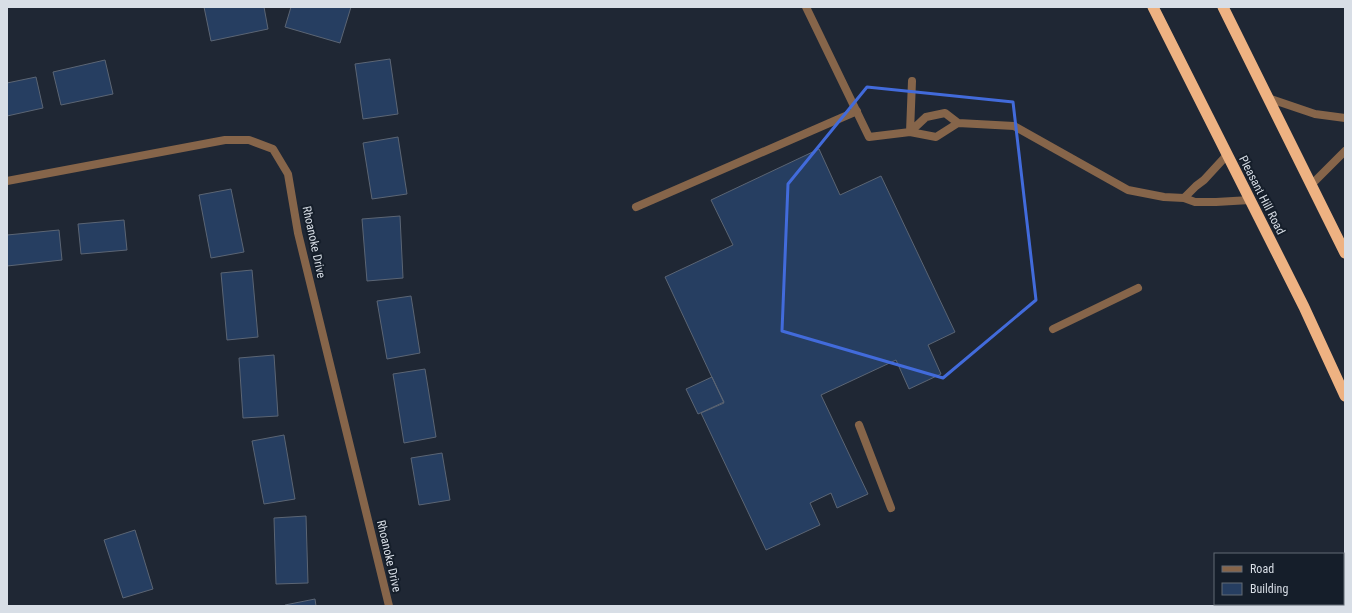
<svg xmlns="http://www.w3.org/2000/svg" width="1352" height="613" font-family="'Roboto Condensed',sans-serif">
  <style>
    .building { fill: #263e61; stroke: #5b6574 }
    .lines { fill: none; stroke-linecap: round; stroke-linejoin: round }
    .service { stroke: #86654a; stroke-width: 8 }
    .minor { stroke: #86654a; stroke-width: 8 }
    .trunk { stroke: #eeb282; stroke-width: 11 }
    .marked { fill: none; stroke: #426bdb; stroke-width: 3; stroke-linejoin: round }
    .labels { text-anchor: middle; dominant-baseline: central; stroke-width: 4; stroke-linejoin: round; paint-order: stroke }
    .street-label { font-size: 12px; fill: #d8dee6; stroke: #151e2a }
  </style>
  <rect width="100%" height="100%" fill="#1f2734"/>
  <path class="building" d="M204,7H264L268,29L211,41Z
    M291,7H351L340,43L285,27Z
    M390,59L398,114L363,119L355,64Z
    M105,60L113,94L61,105L53,72Z
    M36,77L43,108L7,116V83Z
    M398,137L407,194L372,199L363,143Z
    M819,149L840,195L881,176L955,332L928,345L941,374L909,389L896,360L821,395L868,494L837,508L831,493L810,503L820,525L766,550L701,413L724,403L665,277L733,245L711,200Z
    M231,189L244,252L211,258L199,195Z
    M400,216L403,278L367,281L362,219Z
    M124,220L127,250L81,254L78,224Z
    M59,230L62,260L7,266V235Z
    M252,270L258,337L227,340L221,273Z
    M411,296L420,353L387,359L377,301Z
    M274,355L278,416L243,418L239,358Z
    M425,369L436,437L404,443L393,374Z
    M712,377L724,402L698,414L686,389Z
    M284,435L295,499L264,504L252,441Z
    M442,453L450,500L419,505L411,458Z
    M306,516L308,583L276,584L274,518Z
    M135,530L153,589L123,598L104,540Z
    M315,599L316,606H286L285,605Z"/>
  <g class="lines">
    <path class="service" d="M806,7L869,137L910,132L936,137L958,123
      M1268,98L1315,114L1345,118
      M910,132L926,117L945,113L958,123L1014,126L1128,190L1164,197L1184,198L1195,202H1216L1250,200
      M910,132L912,81
      M1311,185L1345,151
      M1184,198L1196,186L1204,180L1227,155
      M636,207L857,111
      M1053,329L1138,288
      M859,425L891,508"/>
    <path class="minor" d="M7,181L225,140H249L273,149L288,174L298,233L389,606"/>
    <path class="trunk" d="M1153,7L1304,307L1345,396
      M1223,7L1345,253"/>
  </g>
  <path class="marked" d="M867,87L1013,102L1036,300L943,378L782,331L788,184Z"/>
  <g class="labels">
    <g class="street-label">
      <text transform="translate(1262 195) rotate(63)">Pleasant Hill Road</text>
      <text transform="translate(314 242) rotate(78)">Rhoanoke Drive</text>
      <text transform="translate(389 556) rotate(77)">Rhoanoke Drive</text>
    </g>
  </g>
  <rect width="1352" height="613" fill="none" stroke="#d8dee6" stroke-width="16"/>
  <rect x="1214" y="553" width="130" height="52" fill="#151e2a" stroke="#636b75"/>
  <rect x="1222" y="566" width="20" height="6" fill="#86654a" stroke="#636b75"/>
  <text x="1250" y="573" font-size="12" fill="#d8dee6">Road</text>
  <rect x="1222" y="583" width="20" height="12" fill="#263e61" stroke="#636b75"/>
  <text x="1250" y="593" font-size="12" fill="#d8dee6">Building</text>
</svg>
